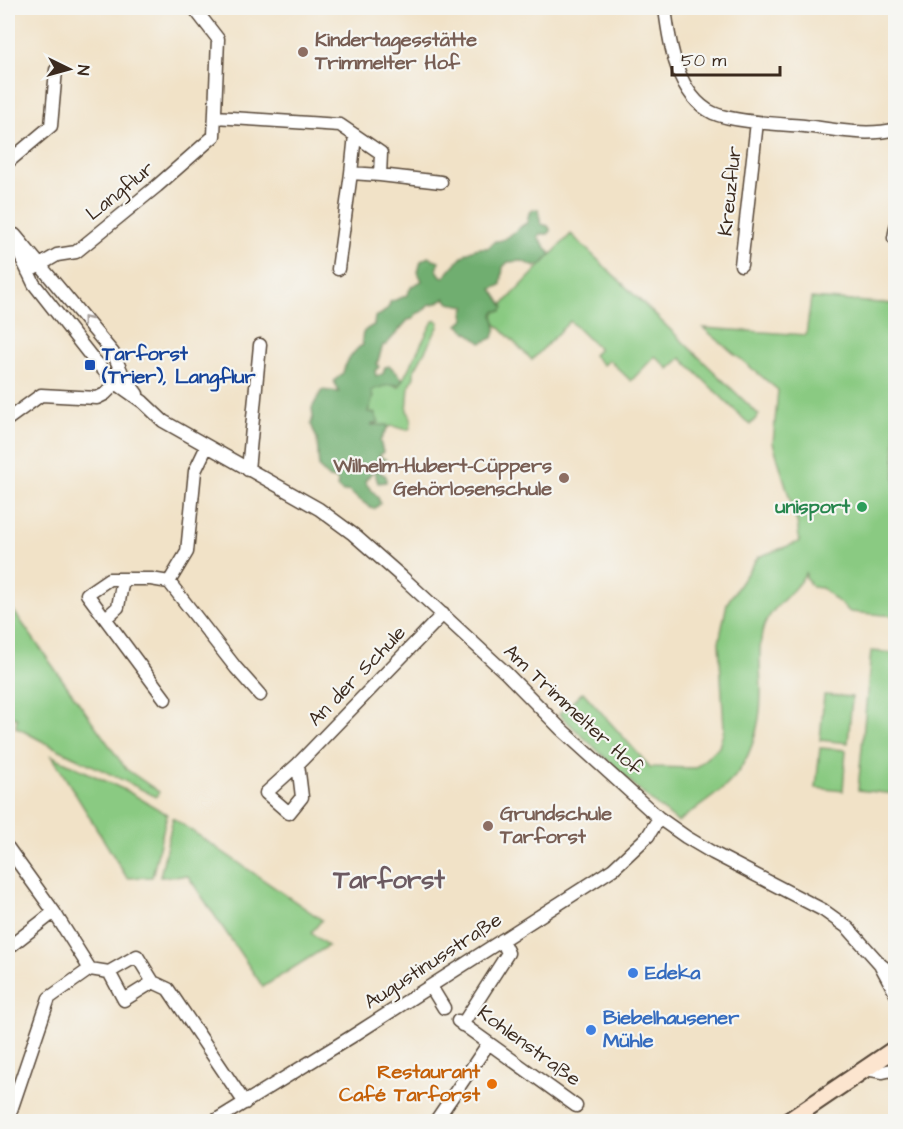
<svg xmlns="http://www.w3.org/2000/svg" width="903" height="1129" font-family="'Architects Daughter',sans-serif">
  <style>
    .green { fill: #8aca82; stroke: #627a50; stroke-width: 1.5 }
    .forest { fill: #6fae70; stroke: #556c47; stroke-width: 1.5 }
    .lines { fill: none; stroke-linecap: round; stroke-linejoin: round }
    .street-casing { stroke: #564637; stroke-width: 15 }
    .secondary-casing { stroke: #564637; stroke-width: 20 }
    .street { stroke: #fff; stroke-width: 12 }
    .secondary { stroke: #fce5cf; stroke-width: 16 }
    .oneway { stroke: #a79f9a }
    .education-dot { fill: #8d6e63; stroke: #f6f6f2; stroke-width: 2 }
    .transit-dot { fill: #1a4fb4; stroke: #f6f6f2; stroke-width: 2 }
    .leisure-dot { fill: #2e9e5b; stroke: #f6f6f2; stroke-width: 2 }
    .shop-dot { fill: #3f7fe0; stroke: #f6f6f2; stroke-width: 2 }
    .food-dot { fill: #e8710a; stroke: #f6f6f2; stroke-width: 2 }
    .labels { text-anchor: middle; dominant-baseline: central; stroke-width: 4.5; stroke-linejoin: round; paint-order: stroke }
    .education-label { font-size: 20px; font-weight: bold; fill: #785e54; stroke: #f6f6f2; text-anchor: start }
    .street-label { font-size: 20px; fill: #3b2a1e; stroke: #f6f6f2 }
    .transit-label { font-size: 20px; font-weight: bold; fill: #164399; stroke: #f6f6f2; text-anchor: start }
    .leisure-label { font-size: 20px; font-weight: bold; fill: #27864d; stroke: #f6f6f2; text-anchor: end }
    .shop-label { font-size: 20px; font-weight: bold; fill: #366cbe; stroke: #f6f6f2; text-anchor: start }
    .food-label { font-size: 20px; font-weight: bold; fill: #c56008; stroke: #f6f6f2; text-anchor: end }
    .district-label { font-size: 26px; font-weight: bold; fill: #6c5a61; stroke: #f6f6f2 }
  </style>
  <rect width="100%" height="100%" fill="#f6f6f2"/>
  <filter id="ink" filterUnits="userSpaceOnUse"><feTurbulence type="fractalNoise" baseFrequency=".0167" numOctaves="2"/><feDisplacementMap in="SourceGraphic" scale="12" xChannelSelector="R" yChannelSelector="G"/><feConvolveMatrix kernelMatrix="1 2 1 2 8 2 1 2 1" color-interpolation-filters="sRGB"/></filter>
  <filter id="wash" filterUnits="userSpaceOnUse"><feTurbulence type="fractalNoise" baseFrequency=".008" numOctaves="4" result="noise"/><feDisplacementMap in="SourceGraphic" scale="24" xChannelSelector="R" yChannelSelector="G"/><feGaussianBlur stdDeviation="1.35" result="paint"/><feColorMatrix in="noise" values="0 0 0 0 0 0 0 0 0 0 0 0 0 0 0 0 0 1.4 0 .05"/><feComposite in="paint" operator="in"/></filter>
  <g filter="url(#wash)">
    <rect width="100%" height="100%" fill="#f1e2c7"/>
    <path class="green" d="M571,234L759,415L750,425L681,358L669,369L655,356L631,381L609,360L603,365L593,355L599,349L570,321L532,360L490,318Z
      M811,298L895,304V616L850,612L822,588L812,587L806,578V572C796,593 772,605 764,626C757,647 761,672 761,694C761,726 750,764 726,786C711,799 694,810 678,822L650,800L559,714L583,692L650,767L695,768L719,747L724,729L719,642L727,603L758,557L799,542L798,526L773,443L778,390L703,328L806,335Z
      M436,320L439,322L438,327L414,371V377L409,387L407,411C412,416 412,422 410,428L407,430L393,426L378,429L369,425L365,395L372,386L392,384L399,387L433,321Z
      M8,603L126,769L159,792L156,797C110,772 61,753 16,727L17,718L8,716Z
      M871,651L895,653V794L858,790Z
      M824,695L852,697L848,743L820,740Z
      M820,748L846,750L843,791L816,788Z
      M52,756L127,791L167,814L152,877L127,878Z
      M173,818L322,920L311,933L328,946L263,987L188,876L160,877Z"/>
    <path class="forest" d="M538,209L541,224L548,226L551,231L548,234H540L538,237L551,254L542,264L535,267L522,261L508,262L503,267L501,285L492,289L504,307L502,311H496L493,314L496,328L493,338L481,343L458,325L465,319L463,314L466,306L449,303L445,298L437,303L428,305L423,311L416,314L413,319L408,320L386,345H383L377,364L379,367L375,371L376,376L383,374L385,367L390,366L403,379L399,385C393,383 376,388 371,391L373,397L368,412L374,413L379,422L371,425H387L388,427L380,441L383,452L379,456L385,459L388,463L381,466L378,471L386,476V482L378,483L374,470L365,481C369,491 379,493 380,504L374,509L371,508L348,491L343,492L337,487L338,483L336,479L329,478L319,468L317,439L311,424L313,417L312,408L322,390L339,392L334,381L343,373C344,365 355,348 363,345C360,332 364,330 374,325L375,317C381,315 390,309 390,302L406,296L412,286L422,281L418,272L421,261L428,257L439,261L437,270L441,276L444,277C458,263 466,245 488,248L495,241C507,242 516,228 527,223L529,213L533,210Z"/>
  </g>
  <g filter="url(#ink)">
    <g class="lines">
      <g class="street-casing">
        <path id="street" d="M665,8C669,42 677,96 713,113C733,122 781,124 804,126C834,129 866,137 896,129
          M215,117L340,125L381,153L380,175L351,173L355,135
          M8,162L51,126L56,70
          M380,175L441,182
          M8,230L34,284L93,359L116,383L143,402L163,421L319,509L353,534L402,577L506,673L561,729L659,818L686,837L713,853L823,910L848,928L881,965L896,976
          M15,235L113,353L123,375L137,394
          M894,238L896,227
          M741,265L757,122
          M338,269L351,173
          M28,272L57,255L76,252L157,186L214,136L218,39L194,8
          M8,419L41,395L97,398L105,394L120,379
          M248,470L260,345
          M169,582L236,668L260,695
          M106,618L118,607L123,579
          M165,699L87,594L109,579H151L169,582L187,552L195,471L207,446
          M298,764L302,797L289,813L266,793L298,764L443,614
          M8,848L54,912L90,969L109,972L137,956L153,982L168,989L245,1103
          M8,948L54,912
          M881,966L896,994
          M109,972L124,1000L153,982
          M433,990L444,1008
          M458,1021L576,1106
          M462,1025L508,953L502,940
          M865,1069L883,1072L896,1069
          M8,1119L49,998L90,969
          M213,1122L351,1037L613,869L648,836L659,818
          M435,1122L488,1044"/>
      </g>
      <g class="secondary-casing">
        <path id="secondary" d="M787,1122L896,1048"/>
      </g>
      <use href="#street" class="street"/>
      <use href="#secondary" class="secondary"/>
    </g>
    <defs><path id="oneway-chevron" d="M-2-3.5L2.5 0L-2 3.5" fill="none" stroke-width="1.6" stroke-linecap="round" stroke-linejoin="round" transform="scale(1.5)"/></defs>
    <use class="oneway" href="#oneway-chevron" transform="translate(86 320) rotate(-129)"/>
  </g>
  <g class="education-dot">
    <circle cx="303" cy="52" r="6"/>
    <circle cx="564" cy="478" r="6"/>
    <circle cx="488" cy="826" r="6"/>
  </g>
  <rect class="transit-dot" x="84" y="359" width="12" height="12" rx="3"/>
  <circle class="leisure-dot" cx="862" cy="507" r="6"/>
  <g class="shop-dot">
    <circle cx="633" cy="973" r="6"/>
    <circle cx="591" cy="1030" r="6"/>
  </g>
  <circle class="food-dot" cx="492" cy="1084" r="6"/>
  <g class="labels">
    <g class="education-label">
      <text x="315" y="40">Kindertagesstätte<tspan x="315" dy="23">Trimmelter Hof</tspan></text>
      <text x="552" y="466" text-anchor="end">Wilhelm-Hubert-Cüppers<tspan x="552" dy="23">Gehörlosenschule</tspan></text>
      <text x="500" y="814">Grundschule<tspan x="500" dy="23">Tarforst</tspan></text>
    </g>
    <g class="street-label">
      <text transform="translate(120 191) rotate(-39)">Langflur</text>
      <text transform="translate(730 191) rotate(-84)">Kreuzflur</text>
      <text transform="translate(357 676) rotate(-46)">An der Schule</text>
      <text transform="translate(573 710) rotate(43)">Am Trimmelter Hof</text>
      <text transform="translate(433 961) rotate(-33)">Augustinusstraße</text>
      <text transform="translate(529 1046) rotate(36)">Kohlenstraße</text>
    </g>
    <g class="transit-label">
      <text x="102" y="354">Tarforst<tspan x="102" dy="23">(Trier), Langflur</tspan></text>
    </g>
    <g class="leisure-label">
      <text x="850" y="507">unisport</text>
    </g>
    <g class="shop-label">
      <text x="645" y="973">Edeka</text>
      <text x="603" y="1018">Biebelhausener<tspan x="603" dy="23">Mühle</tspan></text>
    </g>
    <g class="food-label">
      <text x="480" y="1072">Restaurant<tspan x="480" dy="23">Café Tarforst</tspan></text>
    </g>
    <g class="district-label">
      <text x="389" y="880">Tarforst</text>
    </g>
  </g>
  <rect width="903" height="1129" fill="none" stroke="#f6f6f2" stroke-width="30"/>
  <g transform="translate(69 69) rotate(95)" stroke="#f6f6f2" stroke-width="4.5" paint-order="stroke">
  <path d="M0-4.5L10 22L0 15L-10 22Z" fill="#3b2a1e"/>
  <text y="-9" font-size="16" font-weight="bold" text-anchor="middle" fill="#3b2a1e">N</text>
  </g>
  <path d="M672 66v9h108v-9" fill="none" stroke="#3b2a1e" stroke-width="3"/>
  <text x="681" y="66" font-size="18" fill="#3b2a1e" stroke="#f6f6f2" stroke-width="4.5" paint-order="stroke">50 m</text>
</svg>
